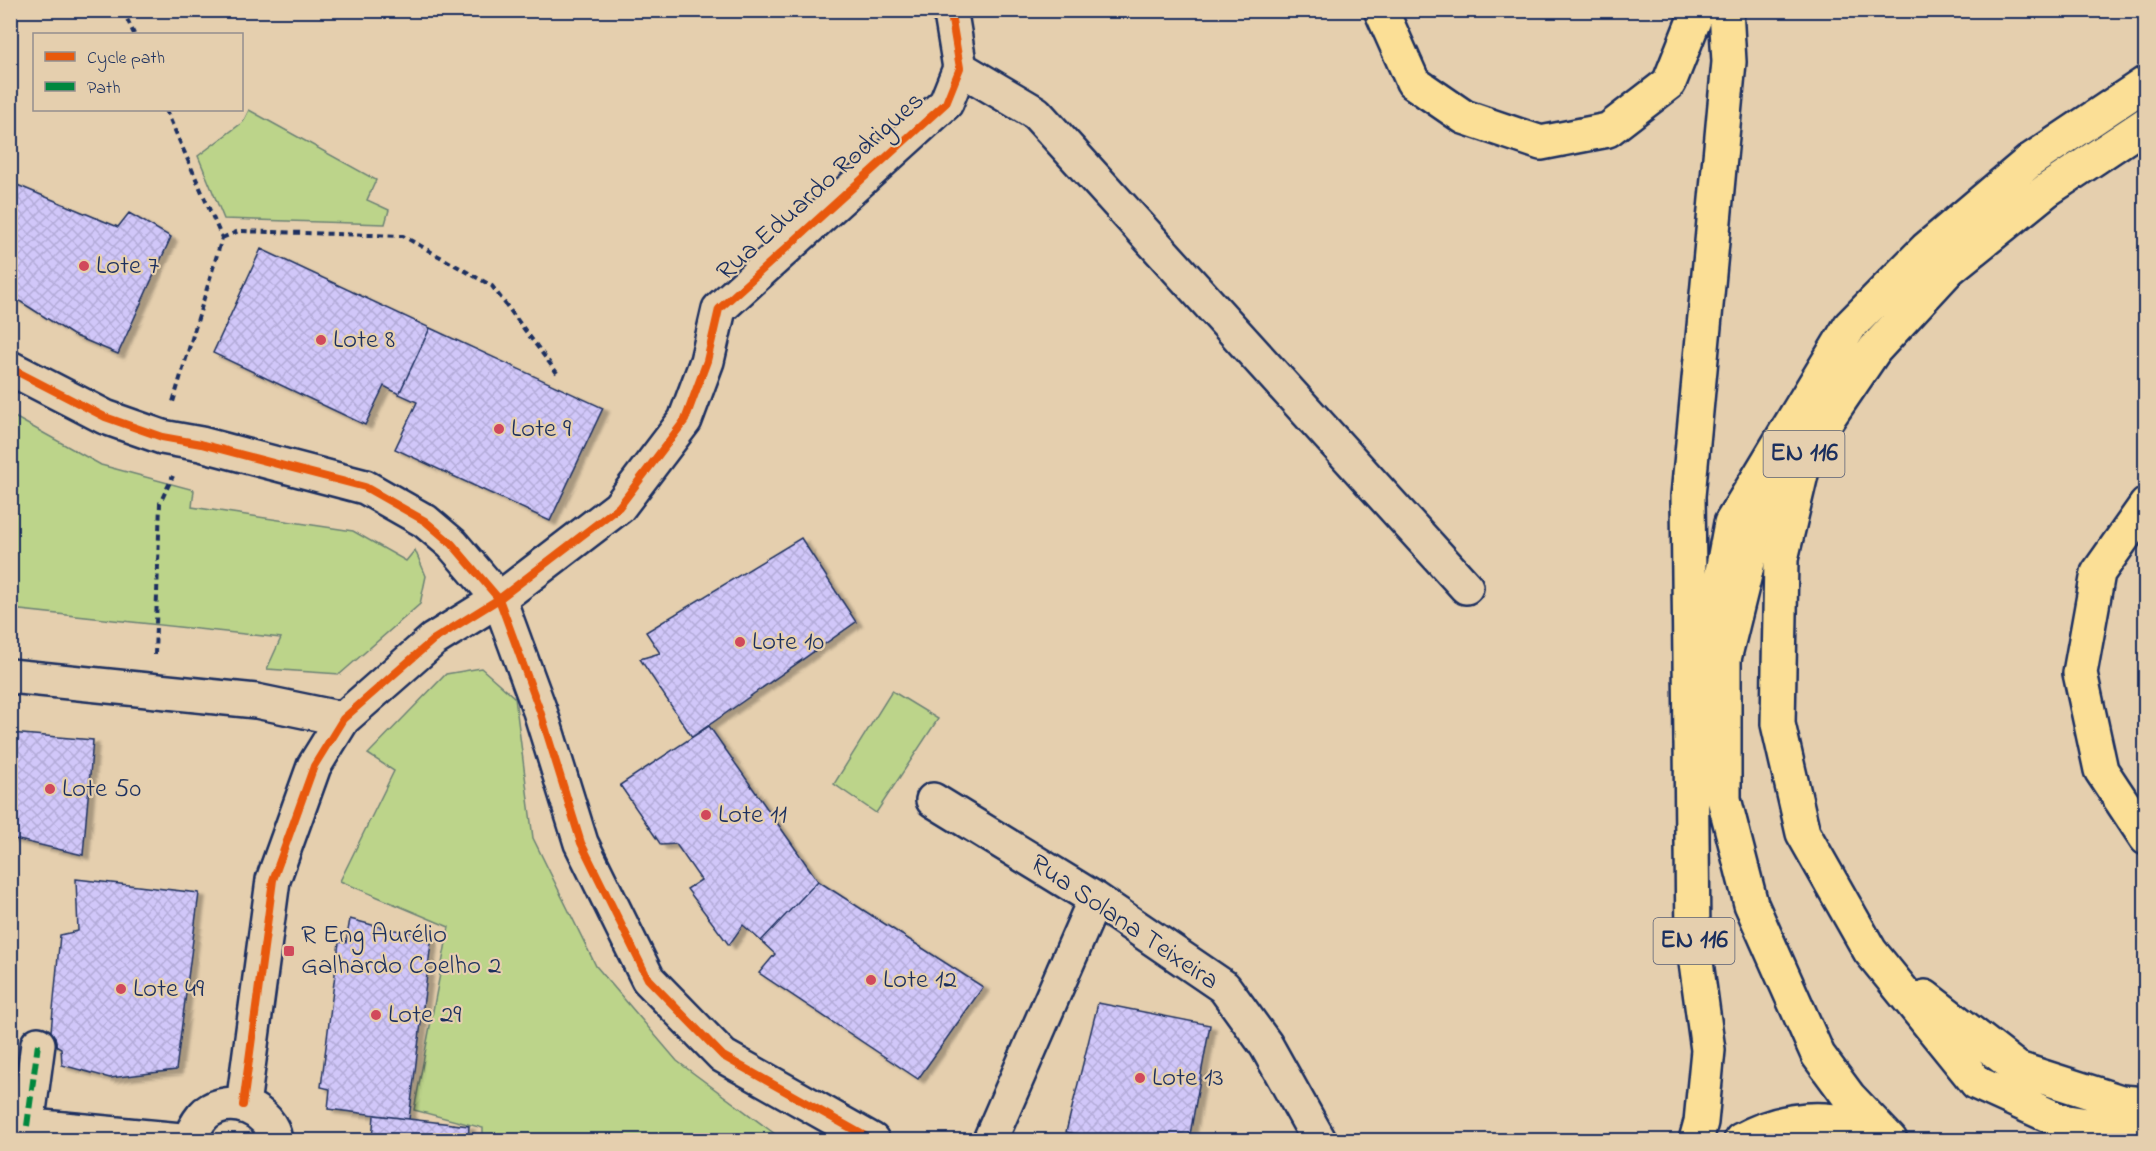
<svg xmlns="http://www.w3.org/2000/svg" width="2156" height="1151" font-family="'Indie Flower',sans-serif">
  <style>
    .green { fill: #bcd48a; stroke: #6c8274; stroke-width: 1.5 }
    .building { fill: url(#building-cross-hatch); stroke: #1b2f5e; stroke-width: 1.5; filter: url(#shadow) }
    .lines { fill: none; stroke-linecap: round; stroke-linejoin: round }
    .street-casing { stroke: #1b2f5e; stroke-width: 38 }
    .primary-casing { stroke: #1b2f5e; stroke-width: 38 }
    .highway-casing { stroke: #1b2f5e; stroke-width: 38 }
    .path { stroke: #1b2f5e; stroke-width: 4; stroke-dasharray: 6 4.5; stroke-linecap: butt }
    .street { stroke: #e5cfae; stroke-width: 33 }
    .primary { stroke: #fbdf96; stroke-width: 33 }
    .highway { stroke: #fbdf96; stroke-width: 33 }
    .quiet { stroke: #00873e; stroke-width: 6; stroke-dasharray: 12 6; stroke-linecap: butt }
    .cycleway-casing { stroke: #e5cfae; stroke-width: 11 }
    .cycleway { stroke: #e8590c; stroke-width: 8 }
    .poi-dot { fill: #d1495b; stroke: #e5cfae; stroke-width: 2 }
    .labels { text-anchor: middle; dominant-baseline: central; stroke-width: 4.5; stroke-linejoin: round; paint-order: stroke }
    .shield { fill: #e5cfae; stroke: #585f76; stroke-width: 1.5 }
    .shield-label { font-size: 26px; font-weight: bold; fill: #1b2f5e }
    .street-label { font-size: 27px; fill: #1b2f5e; stroke: #e5cfae }
    .poi-label { font-size: 27px; fill: #1b2f5e; stroke: #e5cfae; text-anchor: start }
  </style>
  <defs>
    <pattern id="building-cross-hatch" width="8" height="8" patternUnits="userSpaceOnUse" patternTransform="scale(1.5)"><rect width="8" height="8" fill="#d1c7f9"/><path d="M0 0l8 8M0 8l8-8" fill="none" stroke="#b3abd8"/></pattern>
    <filter id="shadow"><feDropShadow dx="6" dy="4" stdDeviation="1.5" flood-color="#0004"/></filter>
  </defs>
  <rect width="100%" height="100%" fill="#e5cfae"/>
  <filter id="ink" filterUnits="userSpaceOnUse"><feTurbulence type="fractalNoise" baseFrequency=".0167" numOctaves="2"/><feDisplacementMap in="SourceGraphic" scale="12" xChannelSelector="R" yChannelSelector="G"/><feConvolveMatrix kernelMatrix="1 2 1 2 8 2 1 2 1" color-interpolation-filters="sRGB"/></filter>
  <g filter="url(#ink)">
    <path class="green" d="M249,110L376,180L367,200L389,210L385,224L224,219L198,156L243,122Z
      M11,415L101,465L194,490L192,507L353,531L406,561L415,550L426,576L420,604L340,674L267,669L281,638L11,609Z
      M481,668L515,698L533,838L596,966L677,1061L783,1140H483V1128L414,1110L449,927L340,881L394,771L368,754L446,674Z
      M892,691L938,719L876,813L834,784Z"/>
    <path class="building" d="M10,182L118,227L129,213L171,237L118,354L73,335L10,295Z
      M261,249L430,328L399,394L384,386L365,425L213,353Z
      M430,328L603,408L550,521L395,449L417,402L399,394Z
      M801,538L856,622L692,737L640,659L660,653L646,632Z
      M709,726L818,881L761,941L743,925L729,945L687,889L701,880L676,844L661,845L620,785Z
      M10,733L93,740L83,855L10,838Z
      M76,879L199,893L176,1070L110,1078L62,1065L61,1048L50,1042L60,935L78,931Z
      M818,881L983,987L918,1079L759,973L775,954L761,941Z
      M350,919L387,929L432,935L409,1119L328,1109L330,1089L321,1087L339,942L346,943Z
      M1098,1003L1210,1025L1189,1140H1107L1066,1132Z
      M374,1115L469,1126L468,1140H372Z"/>
    <g class="lines">
      <g class="street-casing">
        <path id="street" d="M960,68L1036,113L1466,587
          M10,368L105,417L162,437L201,444L365,487L425,521L452,544L499,599L540,711L581,843L648,979L723,1056L872,1140
          M10,676L256,701L343,719
          M933,800L1095,899L1224,987L1266,1045L1319,1140
          M243,1105L273,880L314,766L343,719L433,640L499,599L619,507L685,420L707,361L719,309L946,103L960,68L951,14L947,10
          M10,1124L181,1140
          M27,1126L38,1044
          M189,1140C193,1131 198,1120 206,1113C231,1093 271,1110 275,1140
          M990,1140L1095,899"/>
      </g>
      <g class="primary-casing">
        <path id="primary" d="M1696,1140L1701,1122L1708,1050L1693,940L1691,740L1731,523L1850,326L1926,249L2031,160L2146,83
          M1741,1140C1773,1122 1811,1115 1847,1123C1859,1125 1871,1132 1882,1137
          M1890,1140L1849,1097L1818,1055L1751,904L1724,799V659L1751,550L1807,449L1875,349L1949,269L2047,190L2146,124"/>
      </g>
      <g class="highway-casing">
        <path id="highway" d="M1381,10L1413,82L1464,117L1541,143L1608,130L1669,83L1698,10
          M1807,449L1781,559L1778,724L1803,833L1870,951L1977,1083L2061,1121L2146,1134
          M2146,505L2098,573L2080,673L2101,770L2146,838
          M1691,740L1688,496L1729,62L1726,10
          M1925,997L2018,1069L2121,1102L2146,1104"/>
      </g>
      <path class="path" d="M123,10L134,34
        M166,110L222,238L173,402
        M222,238L239,231L403,236L492,286L557,373
        M155,655L160,503L173,476"/>
      <use href="#street" class="street"/>
      <use href="#primary" class="primary"/>
      <use href="#highway" class="highway"/>
      <path class="quiet" d="M27,1126L38,1044"/>
      <g class="cycleway-casing">
        <path id="cycleway" d="M10,368L105,417L162,437L201,444L365,487L425,521L452,544L499,599L540,711L581,843L648,979L723,1056L872,1140
          M243,1105L273,880L314,766L343,719L433,640L499,599L619,507L685,420L707,361L719,309L946,103L960,68L951,14L947,10"/>
      </g>
      <use href="#cycleway" class="cycleway"/>
    </g>
  </g>
  <g class="poi-dot">
    <circle cx="84" cy="266" r="6"/>
    <circle cx="321" cy="340" r="6"/>
    <circle cx="499" cy="429" r="6"/>
    <circle cx="740" cy="642" r="6"/>
    <circle cx="50" cy="789" r="6"/>
    <circle cx="706" cy="815" r="6"/>
    <rect x="283" y="945" width="12" height="12" rx="3"/>
    <circle cx="871" cy="980" r="6"/>
    <circle cx="121" cy="989" r="6"/>
    <circle cx="376" cy="1015" r="6"/>
    <circle cx="1140" cy="1078" r="6"/>
  </g>
  <g class="labels">
    <g class="shield">
      <rect x="1763.5" y="431" width="81" height="46" rx="4.5"/>
      <rect x="1653.5" y="918" width="81" height="46" rx="4.5"/>
    </g>
    <g class="shield-label">
      <text x="1804" y="454">EN 116</text>
      <text x="1694" y="941">EN 116</text>
    </g>
    <g class="street-label">
      <text transform="translate(821 187) rotate(-42)">Rua Eduardo Rodrigues</text>
      <text transform="translate(1124 923) rotate(34)">Rua Solana Teixeira</text>
    </g>
    <g class="poi-label">
      <text x="96" y="266">Lote 7</text>
      <text x="333" y="340">Lote 8</text>
      <text x="511" y="429">Lote 9</text>
      <text x="752" y="642">Lote 10</text>
      <text x="62" y="789">Lote 50</text>
      <text x="718" y="815">Lote 11</text>
      <text x="301" y="935">R Eng Aurélio<tspan x="301" dy="31">Galhardo Coelho 2</tspan></text>
      <text x="883" y="980">Lote 12</text>
      <text x="133" y="989">Lote 49</text>
      <text x="388" y="1015">Lote 29</text>
      <text x="1152" y="1078">Lote 13</text>
    </g>
  </g>
  <rect width="2156" height="1151" fill="none" stroke="#e5cfae" stroke-width="36"/>
  <rect x="18" y="18" width="2120" height="1115" fill="none" stroke="#1b2f5e" stroke-width="2" filter="url(#ink)"/>
  <rect x="33" y="33" width="210" height="78" fill="#e5cfae" stroke="#948f8e" stroke-width="1.5"/>
  <rect x="45" y="52" width="30" height="9" fill="#e8590c" stroke="#948f8e" stroke-width="1.5"/>
  <text x="87" y="63" font-size="18" fill="#1b2f5e">Cycle path</text>
  <rect x="45" y="82" width="30" height="9" fill="#00873e" stroke="#948f8e" stroke-width="1.5"/>
  <text x="87" y="93" font-size="18" fill="#1b2f5e">Path</text>
</svg>
